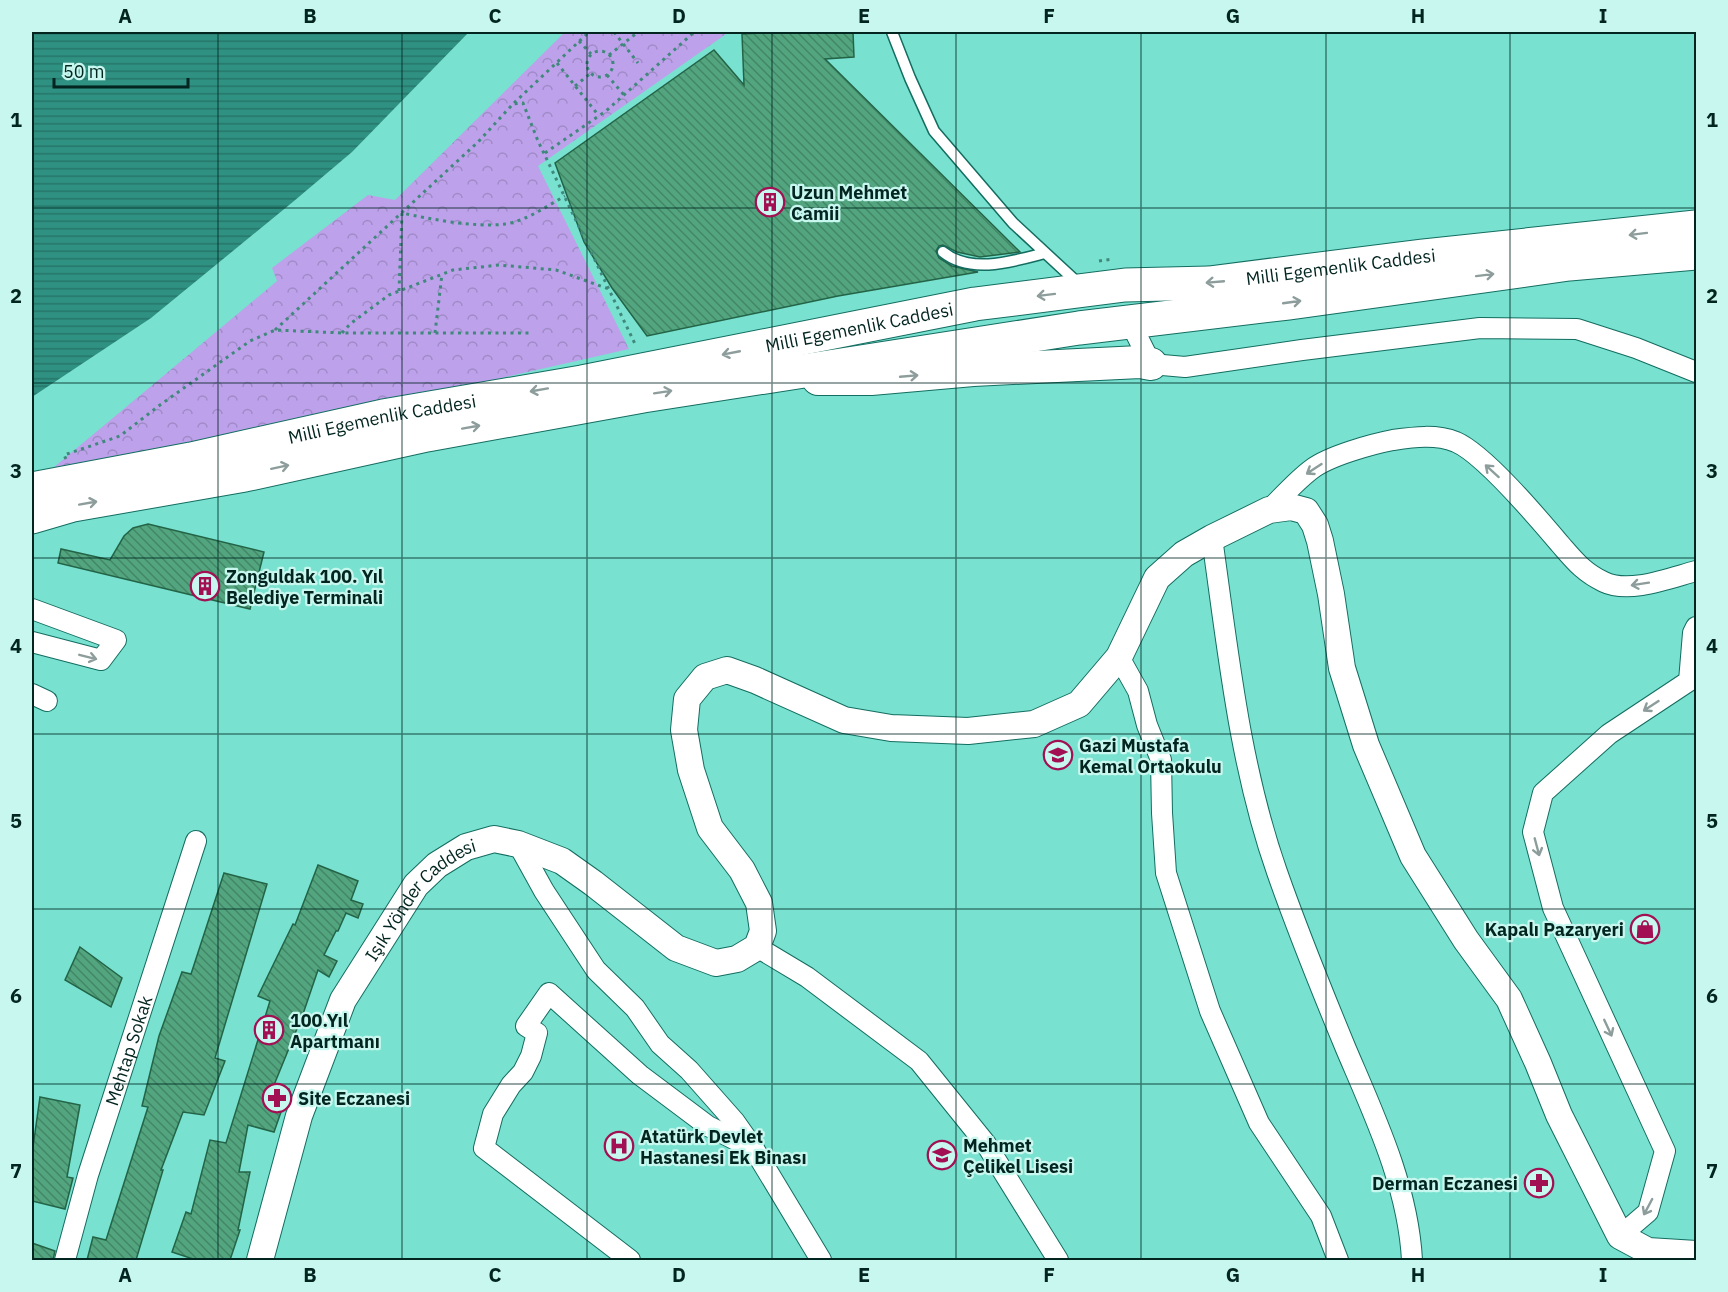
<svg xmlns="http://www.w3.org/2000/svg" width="1728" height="1292" font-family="'IBM Plex Sans',sans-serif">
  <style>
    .forest { fill: url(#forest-crowns) }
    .water { fill: url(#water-rules) }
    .building { fill: url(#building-back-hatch); stroke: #236447; stroke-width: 1.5 }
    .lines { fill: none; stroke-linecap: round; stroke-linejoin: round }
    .service-casing { stroke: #136d61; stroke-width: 13 }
    .minor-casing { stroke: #136d61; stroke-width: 22 }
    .tertiary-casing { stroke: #136d61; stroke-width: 28 }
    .primary-casing { stroke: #136d61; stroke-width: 34 }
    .trunk-casing { stroke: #136d61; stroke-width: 35 }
    .path { stroke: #40887c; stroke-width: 3; stroke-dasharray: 3 4.5; stroke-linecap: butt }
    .service { stroke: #fff; stroke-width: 10 }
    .minor { stroke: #fff; stroke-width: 20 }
    .tertiary { stroke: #fff; stroke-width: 26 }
    .primary { stroke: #fff; stroke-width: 32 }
    .trunk { stroke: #fff; stroke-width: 33 }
    .oneway { stroke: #8d9d9b }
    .grid { fill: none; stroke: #022520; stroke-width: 1.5; stroke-opacity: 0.55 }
    .labels { text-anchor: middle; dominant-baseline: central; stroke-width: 4.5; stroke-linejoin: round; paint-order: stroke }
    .poi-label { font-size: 18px; font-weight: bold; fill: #022520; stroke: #c7f7ee; text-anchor: start }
    .street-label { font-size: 18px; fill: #022520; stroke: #c7f7ee }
    .neatline { fill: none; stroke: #022520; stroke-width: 2 }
    .grid-label { font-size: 20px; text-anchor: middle; font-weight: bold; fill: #022520 }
  </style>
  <defs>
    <pattern id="forest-crowns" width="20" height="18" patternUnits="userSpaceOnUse" patternTransform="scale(1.5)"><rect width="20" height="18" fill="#bda1ea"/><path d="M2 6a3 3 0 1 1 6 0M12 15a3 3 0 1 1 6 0" fill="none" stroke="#a18ac8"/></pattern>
    <pattern id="water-rules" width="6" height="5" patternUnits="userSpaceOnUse" patternTransform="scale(1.5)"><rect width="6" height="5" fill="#2f9182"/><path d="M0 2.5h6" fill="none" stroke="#26766a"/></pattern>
    <pattern id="building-back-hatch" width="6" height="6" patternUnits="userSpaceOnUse" patternTransform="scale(1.5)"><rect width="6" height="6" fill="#52a57e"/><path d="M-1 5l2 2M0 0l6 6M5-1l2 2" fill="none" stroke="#428667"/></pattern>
  </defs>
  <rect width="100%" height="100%" fill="#78e1cf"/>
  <path class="forest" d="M565,32H729L538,166L629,349L422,396L47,473L277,281L272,268L368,195L395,200Z"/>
  <path class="water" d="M32,32H469L352,152L294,201L151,318L32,397Z"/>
  <path class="building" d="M759,32H853L854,57L825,59L1020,252L980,257L957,252L943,245L939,246L936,251L939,258L952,266L978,272L838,296L647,336L612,288L584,242L555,163L714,50L744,85L742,34L759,33Z
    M148,524L264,552L250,609L58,563L61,549L110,560L124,536L133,528Z
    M318,865L358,881L351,900L363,904L358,918L346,913L338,931H336L324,955L337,961L329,977L318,970L303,1014L274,1085L289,1089L274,1132L248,1125L239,1172H250L238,1230H240L230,1260H196L172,1252L186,1212L191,1214L210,1140L226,1143L270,1001L258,996L293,924L295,925Z
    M224,873L267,884L215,1058L225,1061L204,1115L183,1112L161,1170H163L136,1260H87L93,1237L106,1240L148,1107L142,1106L159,1036L182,972L191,974Z
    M80,947L122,978L111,1007L65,980Z
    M40,1097L80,1105L67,1177L73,1178L65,1209L32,1201V1154Z
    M32,1243L55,1251L53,1260H32Z"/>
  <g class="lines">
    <g class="service-casing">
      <path id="service" d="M892,32L910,78L934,131L1013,223L1080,285
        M943,252C971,275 1014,261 1045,253"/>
    </g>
    <g class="minor-casing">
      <g id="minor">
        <path d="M1130,322L1151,364L1185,367L1302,350L1480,328L1577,329L1636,348L1696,372"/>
        <path d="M1269,510C1283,496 1297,480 1312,469C1329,456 1372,444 1393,440C1414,437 1436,434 1456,442C1484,454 1538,518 1560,544C1574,560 1583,572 1604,582C1629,594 1670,578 1696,571"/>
        <path d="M1212,538C1228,650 1239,764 1277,872C1298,932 1322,991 1346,1049C1375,1117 1408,1186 1412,1260"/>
        <path d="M32,609L116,640L101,660L32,642"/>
        <path d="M1119,657L1138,691L1147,725L1161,760L1162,813L1166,873L1210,1011L1259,1123L1321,1216L1338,1260"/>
        <path d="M32,694L47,701"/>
        <path d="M518,844L544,891L596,970L635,1008L660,1044L689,1070L735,1122L754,1149L821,1260"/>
        <path d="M757,947L807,977L919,1061L986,1144L1058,1260"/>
        <path d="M1620,1236L1648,1212L1665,1151L1553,908L1533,832L1543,793L1609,734L1689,681L1693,633L1696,627"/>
        <path id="s1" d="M65,1260L88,1175L196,841"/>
        <path d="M630,1260L484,1148L493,1114L511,1085L523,1072L531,1056L537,1033L526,1026L549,993L640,1075L708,1126L754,1149"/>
      </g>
    </g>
    <g class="tertiary-casing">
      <g id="tertiary">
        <path id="s2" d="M260,1260L299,1116L343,1000L416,885L437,865L466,847L494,839L518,844L562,861L593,883L676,948L716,963L737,959L757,947L763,931L759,903L742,870L710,828L691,770L684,730L687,699L705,677L727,670L755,680L844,720L891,728L968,731L1034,724L1079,704L1119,657L1157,578L1184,554L1212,538L1269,510L1291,507L1306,511L1315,525L1320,541L1331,594L1342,668L1366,745L1413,856L1466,940L1509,999L1538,1063L1559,1115L1620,1236L1648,1251L1696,1254"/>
      </g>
    </g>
    <g class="primary-casing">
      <path id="primary" d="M818,379H871L973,370L1140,362L1151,364"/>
    </g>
    <g class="trunk-casing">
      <g id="trunk">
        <path id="s3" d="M32,489L191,459L383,416L582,382L975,304L1125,285L1209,283L1422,256L1696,227"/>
        <path d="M32,517L73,505L245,475L427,435L643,396L1079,328L1288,303L1569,264L1696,253"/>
      </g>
    </g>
    <path class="path" d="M614,32L638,63
      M579,41L591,54
      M587 64a13 13 0 1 1 26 0a13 13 0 1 1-26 0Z
      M609,55L638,32
      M557,63L599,116
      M607,75L624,95
      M575,86L591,73
      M514,103L589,32
      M545,153L606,111L692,34L689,32
      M1099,261L1113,259
      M399,291L402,213C430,219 476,228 505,224C526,221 547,206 565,196
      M275,330L478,142L513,104L523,103L538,141L636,346
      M342,333L350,324L389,295L453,270L499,265L556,270L609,289
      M435,333L442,274
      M66,459L64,455L120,436L160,405L250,341L275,330L342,333H530"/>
    <use href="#service" class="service"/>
    <use href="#minor" class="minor"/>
    <use href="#tertiary" class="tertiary"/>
    <use href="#primary" class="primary"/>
    <use href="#trunk" class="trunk"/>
  </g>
  <defs><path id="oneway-shaft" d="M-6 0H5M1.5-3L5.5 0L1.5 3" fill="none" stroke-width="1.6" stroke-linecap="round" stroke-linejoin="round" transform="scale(1.5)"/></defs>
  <g class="oneway">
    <use href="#oneway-shaft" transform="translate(1638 234) rotate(173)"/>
    <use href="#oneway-shaft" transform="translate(1485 275) rotate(-7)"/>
    <use href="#oneway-shaft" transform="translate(1215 282) rotate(175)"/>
    <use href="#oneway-shaft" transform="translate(1046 295) rotate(173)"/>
    <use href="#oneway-shaft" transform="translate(1292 302) rotate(-8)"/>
    <use href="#oneway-shaft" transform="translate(731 353) rotate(169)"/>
    <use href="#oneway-shaft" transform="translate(909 376) rotate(-5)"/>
    <use href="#oneway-shaft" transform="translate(539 390) rotate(170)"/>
    <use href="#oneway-shaft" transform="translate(663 392) rotate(-9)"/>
    <use href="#oneway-shaft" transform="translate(471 427) rotate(-10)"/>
    <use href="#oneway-shaft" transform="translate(280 467) rotate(-12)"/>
    <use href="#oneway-shaft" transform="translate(1314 469) rotate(147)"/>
    <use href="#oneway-shaft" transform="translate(1492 471) rotate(-138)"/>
    <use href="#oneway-shaft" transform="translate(88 503) rotate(-10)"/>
    <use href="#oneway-shaft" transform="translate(1640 584) rotate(171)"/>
    <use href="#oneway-shaft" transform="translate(88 657) rotate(14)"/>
    <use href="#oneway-shaft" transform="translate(1651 706) rotate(147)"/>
    <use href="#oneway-shaft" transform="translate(1537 847) rotate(75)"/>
    <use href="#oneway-shaft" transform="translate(1608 1028) rotate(65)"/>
    <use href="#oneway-shaft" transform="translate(1648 1207) rotate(118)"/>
  </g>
  <path class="grid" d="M218,32V1260M402,32V1260M587,32V1260M772,32V1260M956,32V1260M1141,32V1260M1326,32V1260M1510,32V1260M32,208H1696M32,383H1696M32,558H1696M32,734H1696M32,909H1696M32,1084H1696"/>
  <defs>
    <g id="building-ring" transform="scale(1.5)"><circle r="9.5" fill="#c7f7ee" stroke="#a21053" stroke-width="1.5"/><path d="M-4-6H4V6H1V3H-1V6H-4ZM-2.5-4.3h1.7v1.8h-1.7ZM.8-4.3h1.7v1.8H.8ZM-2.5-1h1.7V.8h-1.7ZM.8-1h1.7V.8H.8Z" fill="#a21053"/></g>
    <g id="school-ring" transform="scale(1.5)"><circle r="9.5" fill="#c7f7ee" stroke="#a21053" stroke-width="1.5"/><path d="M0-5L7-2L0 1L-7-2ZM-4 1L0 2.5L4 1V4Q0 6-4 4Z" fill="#a21053"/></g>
    <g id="shop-ring" transform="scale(1.5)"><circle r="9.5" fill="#c7f7ee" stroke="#a21053" stroke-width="1.5"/><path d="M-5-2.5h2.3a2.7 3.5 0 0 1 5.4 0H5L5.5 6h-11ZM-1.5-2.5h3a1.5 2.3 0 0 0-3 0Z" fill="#a21053"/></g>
    <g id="pharmacy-ring" transform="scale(1.5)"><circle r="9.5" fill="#c7f7ee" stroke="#a21053" stroke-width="1.5"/><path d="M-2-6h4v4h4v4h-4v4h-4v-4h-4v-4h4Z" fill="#a21053"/></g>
    <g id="hospital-ring" transform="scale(1.5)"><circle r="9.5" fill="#c7f7ee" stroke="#a21053" stroke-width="1.5"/><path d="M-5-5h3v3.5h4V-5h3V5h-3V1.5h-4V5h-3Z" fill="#a21053"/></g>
  </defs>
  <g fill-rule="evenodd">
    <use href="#building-ring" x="770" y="202"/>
    <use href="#building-ring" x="205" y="586"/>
    <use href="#school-ring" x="1058" y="755"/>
    <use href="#shop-ring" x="1645" y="929"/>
    <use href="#building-ring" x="269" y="1030"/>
    <use href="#pharmacy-ring" x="277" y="1098"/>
    <use href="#hospital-ring" x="619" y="1146"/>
    <use href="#school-ring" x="942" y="1155"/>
    <use href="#pharmacy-ring" x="1539" y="1183"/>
  </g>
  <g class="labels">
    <g class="poi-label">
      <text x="791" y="192">Uzun Mehmet<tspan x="791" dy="21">Camii</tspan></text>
      <text x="226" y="576">Zonguldak 100. Yıl<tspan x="226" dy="21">Belediye Terminali</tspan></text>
      <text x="1079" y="745">Gazi Mustafa<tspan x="1079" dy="21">Kemal Ortaokulu</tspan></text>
      <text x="1624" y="929" text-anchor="end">Kapalı Pazaryeri</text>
      <text x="290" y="1020">100.Yıl<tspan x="290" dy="21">Apartmanı</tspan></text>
      <text x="298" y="1098">Site Eczanesi</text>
      <text x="640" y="1136">Atatürk Devlet<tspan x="640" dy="21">Hastanesi Ek Binası</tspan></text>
      <text x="963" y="1145">Mehmet<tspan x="963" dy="21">Çelikel Lisesi</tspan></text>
      <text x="1518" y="1183" text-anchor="end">Derman Eczanesi</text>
    </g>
    <g class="street-label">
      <text stroke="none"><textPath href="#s3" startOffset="1329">Milli Egemenlik Caddesi</textPath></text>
      <text stroke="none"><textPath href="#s3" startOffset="843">Milli Egemenlik Caddesi</textPath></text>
      <text stroke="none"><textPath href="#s3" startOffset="357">Milli Egemenlik Caddesi</textPath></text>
      <text stroke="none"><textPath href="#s2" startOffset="402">Işık Yönder Caddesi</textPath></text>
      <text stroke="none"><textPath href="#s1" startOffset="219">Mehtap Sokak</textPath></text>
    </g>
  </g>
  <rect width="1728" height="1292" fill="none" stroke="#c7f7ee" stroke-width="66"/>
  <path d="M54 78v9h134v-9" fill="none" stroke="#022520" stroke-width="3"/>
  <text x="63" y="78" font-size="18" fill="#022520" stroke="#c7f7ee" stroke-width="4.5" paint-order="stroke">50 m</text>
  <rect x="33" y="33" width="1662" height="1226" class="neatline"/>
  <g class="grid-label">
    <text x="125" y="23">A</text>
    <text x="310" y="23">B</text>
    <text x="495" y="23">C</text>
    <text x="679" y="23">D</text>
    <text x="864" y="23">E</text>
    <text x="1049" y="23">F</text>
    <text x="1233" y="23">G</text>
    <text x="1418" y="23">H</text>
    <text x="1603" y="23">I</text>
    <text x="16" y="127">1</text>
    <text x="1712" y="127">1</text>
    <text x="16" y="303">2</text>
    <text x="1712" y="303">2</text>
    <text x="16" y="478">3</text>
    <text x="1712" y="478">3</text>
    <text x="16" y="653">4</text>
    <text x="1712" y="653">4</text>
    <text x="16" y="828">5</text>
    <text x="1712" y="828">5</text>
    <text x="16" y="1003">6</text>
    <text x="1712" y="1003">6</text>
    <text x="16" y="1178">7</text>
    <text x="1712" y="1178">7</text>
    <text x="125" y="1282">A</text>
    <text x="310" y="1282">B</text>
    <text x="495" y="1282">C</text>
    <text x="679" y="1282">D</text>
    <text x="864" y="1282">E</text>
    <text x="1049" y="1282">F</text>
    <text x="1233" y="1282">G</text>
    <text x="1418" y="1282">H</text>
    <text x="1603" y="1282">I</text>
  </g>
</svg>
